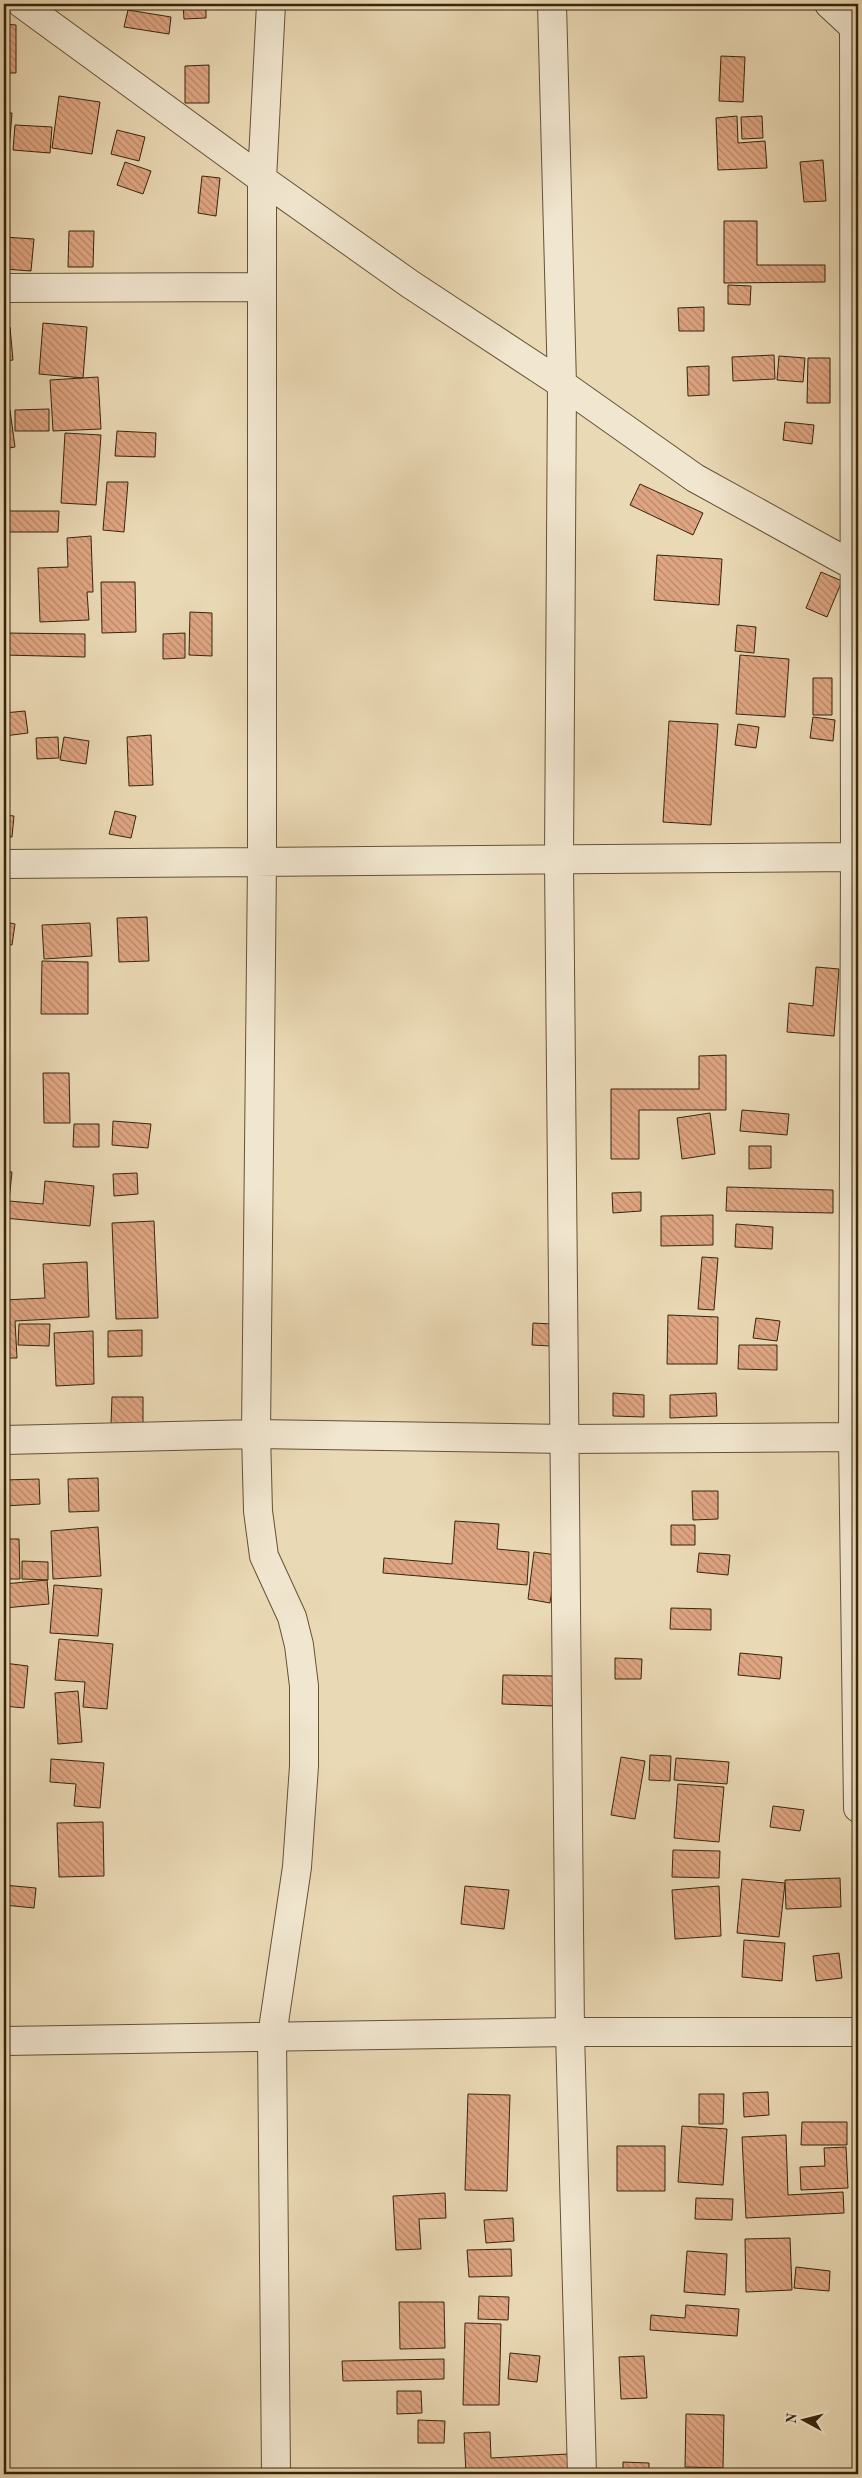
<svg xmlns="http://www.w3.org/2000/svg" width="862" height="2478" font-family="'Old Standard TT',serif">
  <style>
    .building { fill: url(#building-back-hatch); stroke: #37250a }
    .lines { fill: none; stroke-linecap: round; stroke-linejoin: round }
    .minor-casing { stroke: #645235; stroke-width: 30 }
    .tertiary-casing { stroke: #645235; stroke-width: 30 }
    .minor { stroke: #f1e6cf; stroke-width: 28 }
    .tertiary { stroke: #f1e6cf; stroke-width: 28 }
  </style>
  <defs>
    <pattern id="building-back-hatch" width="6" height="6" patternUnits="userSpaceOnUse" patternTransform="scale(1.25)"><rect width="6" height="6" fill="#e0a683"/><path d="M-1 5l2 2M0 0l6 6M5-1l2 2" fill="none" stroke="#b68769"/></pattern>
  </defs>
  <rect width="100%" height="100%" fill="#ead9b5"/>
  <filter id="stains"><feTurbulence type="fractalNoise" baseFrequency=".004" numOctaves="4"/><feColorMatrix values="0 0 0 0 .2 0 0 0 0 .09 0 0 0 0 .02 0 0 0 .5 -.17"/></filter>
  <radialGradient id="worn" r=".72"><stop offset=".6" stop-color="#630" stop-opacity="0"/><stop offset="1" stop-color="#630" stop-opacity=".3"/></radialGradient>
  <path class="building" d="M183,4H206V18L184,19Z
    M128,10L171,17L169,34L124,27Z
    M4,24L16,25V73H4Z
    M721,56L745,57L743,102L719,101Z
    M209,65V103H185V66Z
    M59,96L100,102L92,154L52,148Z
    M4,113H12L6,188H4Z
    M737,116L738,143L765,141L767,168L718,170L716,118Z
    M762,116L763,138L742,139L741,117Z
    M15,125L52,127L50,153L13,150Z
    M117,130L145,137L139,161L111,154Z
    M823,160L826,201L804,202L800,162Z
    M125,162L151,171L143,194L117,185Z
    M202,176L220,178L216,216L198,213Z
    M724,221H757V265H825V282L724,283Z
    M69,231H94L93,267H68Z
    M4,237L34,239L31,271L4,269Z
    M728,285L751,286L750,305L728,304Z
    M704,307V331H679L678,308Z
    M43,323L87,327L83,378L39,374Z
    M4,327H10L13,360L4,361Z
    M774,355L775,379L733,381L732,357Z
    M779,356L805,358L803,382L777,380Z
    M808,358H830V403H807Z
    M709,366V395L688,396L687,367Z
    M98,377L101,429L53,431L50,380Z
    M49,409V431H15V410Z
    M4,410H10L15,447L4,449Z
    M785,422L814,425L812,444L783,440Z
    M117,431L156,433L155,457L115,456Z
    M65,433L101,435L96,505L61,503Z
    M107,482H128L124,532L103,530Z
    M640,484L703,513L693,535L630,505Z
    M4,511H59L58,532H4Z
    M91,536L93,592H87L89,620L40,622L38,568L68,567L67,538Z
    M657,555L722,559L719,605L654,600Z
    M821,572L842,581L827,617L806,608Z
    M101,582H135L136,632L102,633Z
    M190,612L212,613V656L189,655Z
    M737,625L756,627L754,653L735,651Z
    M4,633L85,634V657L4,655Z
    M185,633V658L163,659V634Z
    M740,655L789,659L785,717L736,714Z
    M813,678H832V715H813Z
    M25,711L28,733L4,736V713Z
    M813,717L835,720L833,741L810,738Z
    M669,721L718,724L711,825L663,822Z
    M738,724L759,727L756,748L735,745Z
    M151,735L153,785L129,786L127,737Z
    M58,737L59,758L37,759L36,738Z
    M64,737L89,741L86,764L60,760Z
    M115,811L136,816L131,838L109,834Z
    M4,815L14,816L12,837H4Z
    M147,917L149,961L119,962L117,918Z
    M4,922L15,924L12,945L4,944Z
    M90,923L92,956L44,959L42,925Z
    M42,961L88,962V1014H41Z
    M816,967L839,969L834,1036L787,1032L789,1003L813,1006Z
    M726,1055V1110H639V1159H611V1089H699V1056Z
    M43,1073H69L70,1123H44Z
    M742,1110L789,1114L787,1135L740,1131Z
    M710,1113L715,1154L682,1159L677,1118Z
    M113,1121L151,1124L148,1148L112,1145Z
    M74,1124H99V1147H73Z
    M749,1146H771V1168L749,1169Z
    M4,1171L12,1172L9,1201L43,1204L45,1181L94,1186L90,1226L4,1218Z
    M137,1173L138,1194L114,1196L113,1174Z
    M727,1187L833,1190V1213L726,1211Z
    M641,1192V1211L613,1213L612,1193Z
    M713,1215V1245L661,1246V1216Z
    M154,1221L158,1318L116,1319L112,1223Z
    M736,1224L773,1227L772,1249L735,1247Z
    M702,1257L718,1258L714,1310L698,1309Z
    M87,1262L89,1317L15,1321L17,1358H4V1300L45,1298L43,1264Z
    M668,1315L718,1317L717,1364H667Z
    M756,1318L780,1321L777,1341L753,1338Z
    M533,1323L552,1324L551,1346L532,1345Z
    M19,1324H50L49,1346L18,1345Z
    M142,1330V1356L108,1357V1331Z
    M93,1331L94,1384L56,1386L54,1333Z
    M739,1345H777V1370L738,1369Z
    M613,1393L644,1395V1417L613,1416Z
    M716,1393L717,1416L670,1418V1395Z
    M112,1397H143V1424H111Z
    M98,1478L99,1511L69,1512L68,1479Z
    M39,1479L40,1504L4,1506V1480Z
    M692,1491H718V1519L693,1520Z
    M455,1521L499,1524L497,1549L529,1552L527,1585L383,1573L384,1558L452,1564Z
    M671,1525H695V1545H671Z
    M98,1527L101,1576L53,1579L51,1531Z
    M4,1539H19L20,1579H4Z
    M534,1552L557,1555L550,1603L528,1599Z
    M699,1553L730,1555L728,1575L697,1572Z
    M22,1561L48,1562V1580L22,1579Z
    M47,1580L49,1604L4,1608V1584Z
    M54,1585L102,1589L98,1636L50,1633Z
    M671,1608L711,1609V1630L670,1629Z
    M59,1639L113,1644L107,1709L83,1707L85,1682L55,1680Z
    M740,1653L782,1657L780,1679L738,1675Z
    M615,1658L642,1659L641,1679H615Z
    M4,1663L28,1666L24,1708L4,1706Z
    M503,1675L554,1676L553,1706L502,1704Z
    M78,1691L82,1742L58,1744L55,1693Z
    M650,1755L671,1756L670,1781L649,1780Z
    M621,1757L645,1761L635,1819L611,1815Z
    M676,1758L729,1762L727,1784L674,1780Z
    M51,1759L104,1763L100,1808L74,1806L76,1784L50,1782Z
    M678,1784L724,1787L719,1842L674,1838Z
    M773,1806L804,1810L800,1831L770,1827Z
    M103,1822L104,1876L59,1877L57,1823Z
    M673,1850L720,1851L719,1878L672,1877Z
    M840,1878L841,1907L786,1909L785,1880Z
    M742,1879L785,1883L779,1937L737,1933Z
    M4,1885L36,1888L34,1908L4,1905Z
    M465,1886L509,1890L504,1929L461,1924Z
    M719,1886L721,1936L675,1939L672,1890Z
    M744,1940L785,1943L782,1981L742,1977Z
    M839,1953L842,1978L816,1981L813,1956Z
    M768,2092L769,2115L744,2117L743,2093Z
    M468,2094L510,2095L507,2191L465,2190Z
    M699,2094H724L723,2124H699Z
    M802,2122H847V2145H801Z
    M682,2126L727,2129L723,2185L678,2182Z
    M786,2135L788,2195L843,2192L844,2213L746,2218L742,2137Z
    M617,2146H665V2191H617Z
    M846,2147L848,2188L801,2190L800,2167L825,2166L824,2148Z
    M445,2193L446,2218L419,2219L421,2249L396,2250L393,2196Z
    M696,2198L733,2199L732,2220L695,2219Z
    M513,2218L514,2241L486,2243L484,2220Z
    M790,2238L792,2290L746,2292L745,2239Z
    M511,2249L512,2276L469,2277L467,2250Z
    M687,2251L727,2254L725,2295L684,2292Z
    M796,2267L830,2271L829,2291L794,2288Z
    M479,2296L509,2297L508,2320L478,2319Z
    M399,2302H444L445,2348L400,2349Z
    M686,2305L739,2309L737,2336L650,2330L651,2315L685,2318Z
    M465,2323L501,2324L499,2405H463Z
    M510,2353L540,2356L537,2382L508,2379Z
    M644,2356L647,2398L621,2399L619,2357Z
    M444,2359V2379L343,2381L342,2361Z
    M397,2391H421L422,2413L397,2414Z
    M686,2414L724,2415L723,2468L685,2467Z
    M418,2420L445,2421L444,2443H418Z
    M490,2432L491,2458L568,2454L569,2474H466L464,2433Z
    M623,2462L649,2463V2474H623Z"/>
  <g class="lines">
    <g class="minor-casing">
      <path id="minor" d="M22,4L262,179L410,284L562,384L695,478L858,568
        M271,4L262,179V863L256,1434L258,1511L264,1556L292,1617L299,1645L304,1686V1766L297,1867L272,2036L276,2474
        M552,4L562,384L559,860L570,2032L582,2474
        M854,25L855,857L853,1438L858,1808
        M4,288L261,287
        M4,864L858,857
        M4,1440L256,1434L565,1439L858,1437
        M4,2041L570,2032H858"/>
    </g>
    <g class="tertiary-casing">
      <path id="tertiary" d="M829,4L858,31"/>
    </g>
    <use href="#minor" class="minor"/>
    <use href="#tertiary" class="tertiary"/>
  </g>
  <rect width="862" height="2478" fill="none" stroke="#ead9b5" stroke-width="20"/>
  <rect x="5" y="5" width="852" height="2468" fill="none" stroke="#37250a" stroke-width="2.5"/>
  <rect x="10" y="10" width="842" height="2458" fill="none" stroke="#37250a"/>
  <g transform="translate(804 2420) rotate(277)" stroke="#f1e6cf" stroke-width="4" paint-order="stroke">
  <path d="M0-4L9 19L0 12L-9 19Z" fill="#37250a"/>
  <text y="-8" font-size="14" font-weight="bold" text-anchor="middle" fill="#37250a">N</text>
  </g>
  <rect width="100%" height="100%" filter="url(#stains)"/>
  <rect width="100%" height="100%" fill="url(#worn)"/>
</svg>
